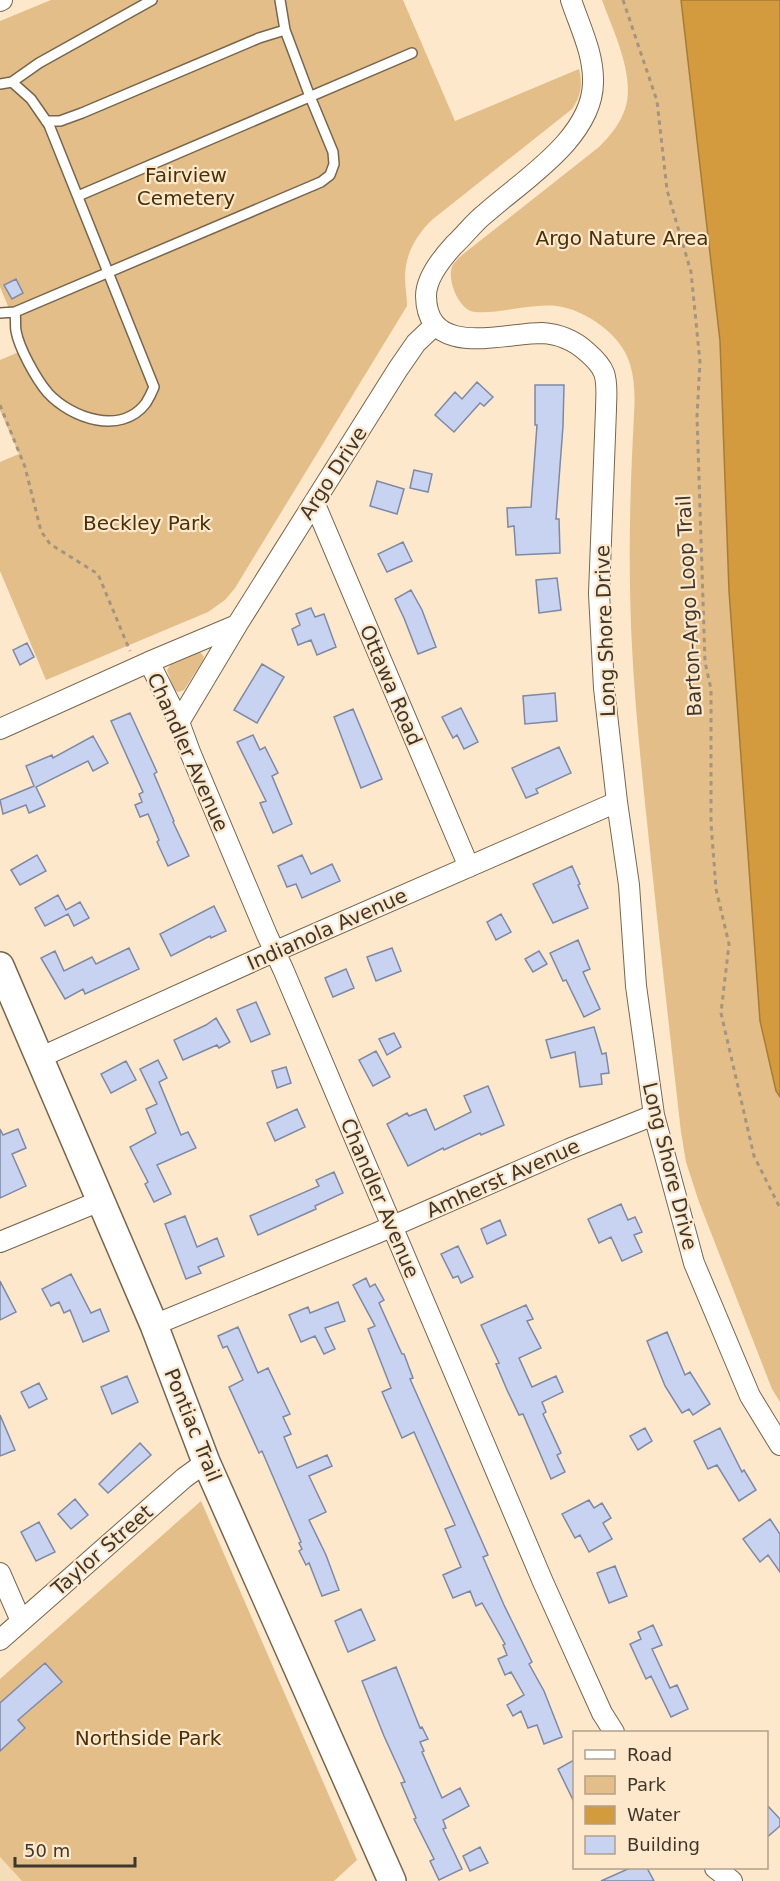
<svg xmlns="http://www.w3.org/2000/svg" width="780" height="1881" font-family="'DejaVu Sans',sans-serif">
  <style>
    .built { fill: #f6ddb9 }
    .green { fill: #e3be88 }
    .water { fill: #d39a3e; stroke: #a77c38; stroke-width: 1.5 }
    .building { fill: #c8d3f2; stroke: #7e89a5; stroke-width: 1.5 }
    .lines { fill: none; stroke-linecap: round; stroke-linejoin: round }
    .lane-casing { stroke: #78664c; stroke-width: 12 }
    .street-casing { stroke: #78664c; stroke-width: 22 }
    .secondary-casing { stroke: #78664c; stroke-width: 30 }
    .path { stroke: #a39580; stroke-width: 3; stroke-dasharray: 4.5 4.5; stroke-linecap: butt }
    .lane { stroke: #fff; stroke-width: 9 }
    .street { stroke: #fff; stroke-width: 20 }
    .secondary { stroke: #fff; stroke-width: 27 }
    .labels { text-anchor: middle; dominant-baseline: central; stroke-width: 4.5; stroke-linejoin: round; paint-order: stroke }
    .park-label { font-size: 20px; fill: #483109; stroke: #fde8cb }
    .street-label { font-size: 20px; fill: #3f372b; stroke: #fde8cb }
  </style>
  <rect width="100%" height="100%" fill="#fde8cb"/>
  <path class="built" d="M0,1857L22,1881H0Z"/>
  <path class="green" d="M51,0H403L455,121L579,69C583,85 581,96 572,109L433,219C416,235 405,254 405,278C405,287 407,296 407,306L235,588L225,600L208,612L46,680L0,571V462L19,454L0,410V360L26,349L0,287V21Z
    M602,0H681L684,16L720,341L729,591L776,1091L780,1097V1402L772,1389L699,1202L686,1162L681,1132C670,1035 659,938 649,841C640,756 631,670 630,585C629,528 631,471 634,415C635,398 635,381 630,364C622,335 586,310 557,306C529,303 502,314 475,312C459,311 447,280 452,267C453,263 459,258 462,255L599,147C610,136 620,124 625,109C636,76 613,31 602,0Z
    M198,652L201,653L204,657L202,662L184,690L178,692L174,690L167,670L172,662Z
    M201,1501L357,1860L334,1881H22L0,1857V1679Z"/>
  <path class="water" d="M681,0H780V1097L776,1091L760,1021L729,591L720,341Z"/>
  <path class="building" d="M16,279L23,293L12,299L4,285Z
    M477,382L493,397L484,406L480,403L454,432L435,415L455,392L462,399Z
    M535,385H564L563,426L556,519H559L560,553L516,555L514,526L508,527L507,508L531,507L537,425H535Z
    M414,470L432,474L428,492L410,488Z
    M377,481L404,489L397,514L370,506Z
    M403,542L412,561L387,572L378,554Z
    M557,578L561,610L539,613L536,580Z
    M411,590L422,610L436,647L418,654L404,618L395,599Z
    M311,608L315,617L324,614L336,647L317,655L311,640L298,645L292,629L300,625L296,614Z
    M27,643L34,657L20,665L13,650Z
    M262,664L284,677L257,723L234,710Z
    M555,693L557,721L525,724L523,696Z
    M461,708L478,742L464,749L457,735L453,738L442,717Z
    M353,709L382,779L361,788L334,717Z
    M130,713L157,772L154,774L174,821L173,822L189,856L168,866L157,842L159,840L148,814L140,817L135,805L142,802L139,794L143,792L111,721Z
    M253,735L260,750L265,747L278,773L272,776L292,824L273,833L260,803L266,801L237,742Z
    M93,736L108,763L93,771L88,761L36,787L45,806L29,813L26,805L3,814L0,800L34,786L26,766L52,755L53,758Z
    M559,747L571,773L536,789L538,793L526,798L512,768Z
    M37,855L46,871L20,885L11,870Z
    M302,855L311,874L332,864L340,881L302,898L296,884L287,887L278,866Z
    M572,866L580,884L578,885L588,908L553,923L533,884Z
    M58,895L66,910L80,902L89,918L74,926L68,914L45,926L35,908Z
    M214,906L226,931L211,938L210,936L171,956L160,934Z
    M501,914L511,932L496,940L487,922Z
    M578,940L590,969L583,972L600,1009L584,1017L566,980L563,981L550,953Z
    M129,948L139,969L85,994L83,989L65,999L41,958L55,951L64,971L92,957L96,964Z
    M392,948L401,971L376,981L367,957Z
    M539,951L547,964L533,972L525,959Z
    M346,969L354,988L333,997L325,978Z
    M256,1002L270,1034L251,1042L237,1010Z
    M216,1018L230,1042L219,1048L217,1045L183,1060L174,1040L206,1025Z
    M594,1027L602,1054L606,1053L609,1073L601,1074L602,1084L580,1087L575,1052L551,1058L546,1040Z
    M394,1033L401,1047L387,1055L379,1039Z
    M376,1051L390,1077L373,1086L359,1060Z
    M158,1060L167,1078L159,1082L181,1135L188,1132L196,1148L157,1165L171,1194L154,1202L145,1184L148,1182L130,1147L156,1133L146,1109L157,1104L140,1069Z
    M126,1061L136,1080L111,1093L101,1074Z
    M286,1067L291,1083L277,1088L272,1071Z
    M488,1086L504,1125L481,1135L480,1133L444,1150L443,1148L408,1166L387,1124L407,1113L409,1116L426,1109L435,1130L471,1112L464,1096Z
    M297,1109L305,1127L275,1141L267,1123Z
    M0,1129L3,1135L18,1129L26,1148L12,1154L26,1186L0,1198Z
    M334,1172L343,1193L315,1206L316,1209L258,1235L250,1216L319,1186L316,1180Z
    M621,1204L628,1220L635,1217L642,1232L634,1235L642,1252L622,1261L611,1237L599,1243L588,1219Z
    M185,1216L197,1247L217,1238L224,1256L198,1267L201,1273L186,1279L165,1224Z
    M500,1220L506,1235L487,1244L481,1229Z
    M458,1246L473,1277L461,1283L458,1276L453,1278L441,1254Z
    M71,1274L91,1313L100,1309L109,1331L83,1342L70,1310L64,1313L59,1302L51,1306L42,1289Z
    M366,1278L370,1287L375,1284L384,1300L379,1303L402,1354H404L413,1378L410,1379L488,1555L483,1557L504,1605L532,1662L529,1664L544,1691L562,1737L544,1744L537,1725L528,1728L521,1711L513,1716L507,1705L524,1695L511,1672L505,1675L498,1659L507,1655L503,1645L505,1644L482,1603L476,1606L470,1591L453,1598L443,1575L461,1567L445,1529L455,1525L414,1432L402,1438L382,1392L391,1388L368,1329L375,1326L353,1285Z
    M0,1281L16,1312L0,1320Z
    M338,1302L345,1321L325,1328L335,1349L324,1354L315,1336L301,1342L289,1315L308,1307L310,1313Z
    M526,1305L533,1319L527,1321L541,1348L519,1358L532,1387L556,1376L563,1392L542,1402L546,1412L543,1414L561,1453L557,1455L565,1472L551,1479L523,1414L519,1415L507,1390L496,1364L499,1363L481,1325Z
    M238,1327L258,1373L268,1368L290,1414L283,1417L291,1434L284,1437L297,1468L327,1455L332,1466L309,1476L326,1512L309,1520L326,1555L339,1590L322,1596L309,1563L306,1565L299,1551L302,1549L299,1543L301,1542L262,1451L259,1453L229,1387L243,1380L227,1346L223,1348L218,1336Z
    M667,1332L685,1375L690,1372L710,1404L693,1415L689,1409L682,1413L665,1386L647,1341Z
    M127,1376L138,1402L112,1414L101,1387Z
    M39,1383L47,1399L29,1408L21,1392Z
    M0,1415L15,1450L0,1456Z
    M645,1428L652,1441L638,1450L630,1436Z
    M720,1428L742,1472L744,1470L756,1490L739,1501L717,1465L708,1469L694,1441Z
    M140,1443L151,1455L108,1493L99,1484Z
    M75,1499L88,1515L71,1529L58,1514Z
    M589,1500L594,1508L602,1503L611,1518L603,1523L612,1539L589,1552L580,1535L575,1538L562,1514Z
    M770,1519L780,1534V1572L768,1555L760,1562L743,1539Z
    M39,1522L55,1552L36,1561L21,1532Z
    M615,1566L627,1596L609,1603L597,1573Z
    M361,1609L375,1640L348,1652L335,1621Z
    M653,1625L662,1645L652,1649L670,1688L677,1685L688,1709L671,1717L651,1676L646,1679L630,1644L641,1639L638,1632Z
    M45,1663L62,1682L18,1720L25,1728L0,1751V1703Z
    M396,1667L420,1728L422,1727L428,1739L420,1742L424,1751L422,1752L442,1798L460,1788L469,1806L443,1820L446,1828L443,1829L462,1869L439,1880L430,1861L434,1859L414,1819L416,1818L401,1783L405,1782L384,1736L362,1681Z
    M574,1760V1802L558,1769Z
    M766,1804L780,1819V1826L766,1838Z
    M480,1847L488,1863L470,1871L463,1856Z
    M630,1868H647L654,1881H601Z"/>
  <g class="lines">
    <g class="lane-casing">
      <path id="lane" d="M12,82L31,99L49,125L154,387C152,392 149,398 146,403C121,436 71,418 48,393C36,379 19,348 16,331C15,325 16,318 15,312
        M0,84L12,82L39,63L152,0
        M46,121H60L82,113L259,38L285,30
        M78,196L412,53
        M0,313L15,312L321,182L330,175L334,164L333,152L309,94L285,30L280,0"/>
    </g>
    <g class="street-casing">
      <path id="street" d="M571,0C580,27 594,54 593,83C592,138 523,180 486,213C474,222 465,235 454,245C442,258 426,278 426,296C427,359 503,333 542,333C559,334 575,341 587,352C594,358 601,365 604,373C608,384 606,398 606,409L599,594L604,688L617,802L629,885L636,986L654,1115L694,1263L750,1396L780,1445
        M0,1L2,0
        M314,502L469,867
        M149,662L179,722L190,752L267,935L283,969L543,1582L602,1713L614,1732
        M179,722L237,625
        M0,729L149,662L237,625L398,369L416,343L435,325
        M39,1058L260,958L617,802
        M0,1242L100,1201
        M154,1325L377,1233L569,1149L654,1115
        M0,1573L21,1621
        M0,1640L184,1478L206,1462
        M715,1868L732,1881"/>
    </g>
    <g class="secondary-casing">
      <path id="secondary" d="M0,966L154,1325L206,1462L392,1881"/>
    </g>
    <path class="path" d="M623,0L657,101L667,190L691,272L700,362L697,416L705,662L711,689V823L716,889L729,944L721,1013L754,1156L780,1208
      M0,405L25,467L41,531L50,544L98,574L130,651"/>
    <use href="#lane" class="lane"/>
    <use href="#street" class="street"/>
    <use href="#secondary" class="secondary"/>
  </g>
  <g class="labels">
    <g class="park-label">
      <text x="186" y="175">Fairview<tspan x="186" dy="23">Cemetery</tspan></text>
      <text x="622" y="238">Argo Nature Area</text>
      <text x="147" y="523">Beckley Park</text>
      <text x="148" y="1738">Northside Park</text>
    </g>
    <g class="street-label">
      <text transform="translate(333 473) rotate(-57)">Argo Drive</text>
      <text transform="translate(689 606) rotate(-93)">Barton-Argo Loop Trail</text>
      <text transform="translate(605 631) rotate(-92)">Long Shore Drive</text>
      <text transform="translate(391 685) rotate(67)">Ottawa Road</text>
      <text transform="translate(188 752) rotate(66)">Chandler Avenue</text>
      <text transform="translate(327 929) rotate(-24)">Indianola Avenue</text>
      <text transform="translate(670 1166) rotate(76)">Long Shore Drive</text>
      <text transform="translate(503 1178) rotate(-24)">Amherst Avenue</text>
      <text transform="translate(380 1198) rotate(67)">Chandler Avenue</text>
      <text transform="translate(193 1425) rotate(68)">Pontiac Trail</text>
      <text transform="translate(102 1550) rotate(-41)">Taylor Street</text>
    </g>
  </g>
  <rect x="573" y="1731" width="195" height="138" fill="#fde8cb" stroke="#b1a18b" stroke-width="1.5"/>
  <rect x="585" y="1750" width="30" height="9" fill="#ffffff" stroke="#b1a18b" stroke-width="1.5"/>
  <text x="627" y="1761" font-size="18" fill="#3f372b">Road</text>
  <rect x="585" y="1776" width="30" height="18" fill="#e3be88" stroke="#b1a18b" stroke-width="1.5"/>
  <text x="627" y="1791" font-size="18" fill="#3f372b">Park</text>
  <rect x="585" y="1806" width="30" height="18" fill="#d39a3e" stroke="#b1a18b" stroke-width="1.5"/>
  <text x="627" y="1821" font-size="18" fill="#3f372b">Water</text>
  <rect x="585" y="1836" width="30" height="18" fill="#c8d3f2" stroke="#b1a18b" stroke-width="1.5"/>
  <text x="627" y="1851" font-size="18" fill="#3f372b">Building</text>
  <path d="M15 1857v9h120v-9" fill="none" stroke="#3f372b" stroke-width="3"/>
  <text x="24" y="1857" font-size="18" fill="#3f372b" stroke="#fde8cb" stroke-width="4.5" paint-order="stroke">50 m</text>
</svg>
